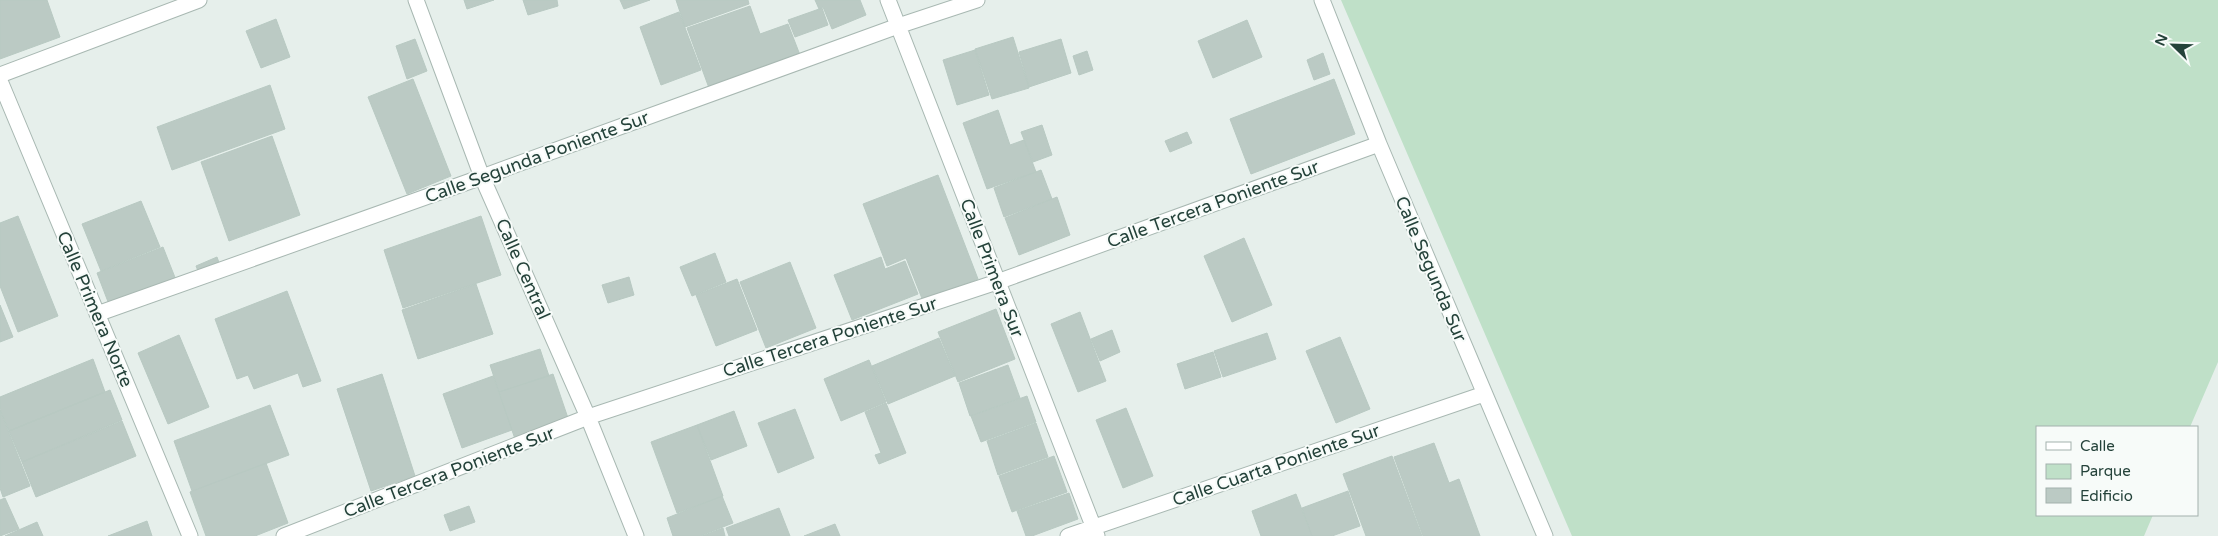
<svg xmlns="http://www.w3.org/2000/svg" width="2218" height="536" font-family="'Varela Round',sans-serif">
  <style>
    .green { fill: #bfe0c8 }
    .building { fill: #bbcac4; stroke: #b8c9c2 }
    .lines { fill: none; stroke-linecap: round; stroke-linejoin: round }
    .minor-casing { stroke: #a8b8b2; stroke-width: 17 }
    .minor { stroke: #fff; stroke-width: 15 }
    .labels { text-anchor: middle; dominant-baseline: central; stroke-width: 4; stroke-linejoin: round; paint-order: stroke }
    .street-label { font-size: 18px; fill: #24423a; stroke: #f7fbf9 }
  </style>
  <rect width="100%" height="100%" fill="#e6efeb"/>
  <path class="green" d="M1341,0H2218V362L2190,427H2037V515H2153L2144,536H1572Z"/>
  <path class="building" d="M0,0H47L60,37L0,59Z
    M464,0H494L467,9Z
    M523,0H557L558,6L528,15Z
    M620,0H650L624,9Z
    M676,0H748L749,4L685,27Z
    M815,0H860L866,15L832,29L823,7L819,9Z
    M750,6L760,34L788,24L800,55L709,88L687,28Z
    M822,8L828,25L795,37L788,20Z
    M679,12L701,70L661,85L640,27Z
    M276,19L290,57L261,68L246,31Z
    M1247,20L1262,57L1213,78L1198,41Z
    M1013,37L1029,88L992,99L975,49Z
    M415,39L427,71L407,79L396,46Z
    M1061,39L1071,73L1029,87L1019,52Z
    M975,50L989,95L957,105L943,60Z
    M1087,51L1093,70L1079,75L1073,56Z
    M1323,53L1330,74L1314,80L1307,60Z
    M413,79L451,176L407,194L368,97Z
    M1334,79L1355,134L1251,174L1230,119Z
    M270,85L285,129L172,170L157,127Z
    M998,110L1010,145L1024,140L1036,172L987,189L963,123Z
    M1042,125L1052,155L1033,162L1021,132Z
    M1187,132L1192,143L1170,152L1165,141Z
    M272,136L300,215L229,241L201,162Z
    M1041,170L1052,199L1004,217L994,188Z
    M938,175L978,279L923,301L906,258L887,266L863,204Z
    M1057,197L1070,235L1019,255L1005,218Z
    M141,201L160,247L101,271L82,224Z
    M18,216L58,316L18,332L0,286V223Z
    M481,216L501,275L403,308L384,250Z
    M1244,238L1272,305L1232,322L1204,256Z
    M163,247L176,280L110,307L97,273Z
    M715,253L726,282L692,296L680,267Z
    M217,257L221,268L200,276L196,266Z
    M881,257L885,269L905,261L918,294L852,320L834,275Z
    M790,262L816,328L766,348L740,282Z
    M629,277L634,295L608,303L602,285Z
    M737,279L757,330L716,346L696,295Z
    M476,284L493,334L418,359L402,310Z
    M287,291L321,381L303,387L298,373L254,389L248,375L237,379L215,319Z
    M0,305L13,337L0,342Z
    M996,309L1015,359L958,382L938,332Z
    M1080,312L1106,381L1078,392L1051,324Z
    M1112,330L1120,352L1100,361L1091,339Z
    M1267,333L1276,359L1223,377L1214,351Z
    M179,335L209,407L168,424L138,353Z
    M1340,337L1370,409L1336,423L1306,351Z
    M939,338L955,376L888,404L872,366Z
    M540,349L549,376L499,392L490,365Z
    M1213,352L1221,377L1185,389L1177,364Z
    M93,359L105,392L9,431L0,409V397Z
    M869,360L886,402L841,421L824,379Z
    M1008,365L1020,398L970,416L959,383Z
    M382,374L415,476L371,491L337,389Z
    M553,374L569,421L515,439L499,392Z
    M493,376L512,430L462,448L443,394Z
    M110,390L122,420L22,462L9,431Z
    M1027,396L1036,422L981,442L971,416Z
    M886,403L906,453L879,464L875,455L881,453L865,412Z
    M270,405L289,455L192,491L174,441Z
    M1126,408L1153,476L1123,488L1096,420Z
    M795,409L814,458L778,473L758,423Z
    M0,410L30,486L3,497L0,488Z
    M734,411L747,446L711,460L697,425Z
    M122,421L136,456L36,497L22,462Z
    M1036,423L1048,457L998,475L987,441Z
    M697,425L723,496L677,513L651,442Z
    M1434,443L1449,483L1459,479L1480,536H1423L1394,457Z
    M1054,456L1067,492L1012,512L999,476Z
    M1392,456L1422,536H1366L1343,474Z
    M266,463L288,523L255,536H206L190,492Z
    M1348,491L1360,526L1332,536H1312L1302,508Z
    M1069,493L1078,519L1032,536H1026L1017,511Z
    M1296,494L1312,536H1261L1252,511Z
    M722,496L733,523L700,536H673L667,518Z
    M5,498L19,529L0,536V500Z
    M469,506L475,522L450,531L444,515Z
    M779,508L790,536H729L726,528Z
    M147,521L152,536H108Z
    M37,522L43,536H5Z
    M835,524L840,536H804Z
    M723,528L725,536H702Z"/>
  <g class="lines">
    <g class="minor-casing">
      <path id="minor" d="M416,0L482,177L588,417L636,536
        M888,0L1097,536
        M1322,0L1379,144L1545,536
        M0,75L199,0
        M0,81L190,536
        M97,314L482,177L898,26L977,0
        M284,536L588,417L997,282L1379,144
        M1068,536L1484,394"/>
    </g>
    <use href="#minor" class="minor"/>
  </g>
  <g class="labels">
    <g class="street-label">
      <text transform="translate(537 157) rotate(-20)">Calle Segunda Poniente Sur</text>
      <text transform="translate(1213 204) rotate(-20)">Calle Tercera Poniente Sur</text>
      <text transform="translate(992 268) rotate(69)">Calle Primera Sur</text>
      <text transform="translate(523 269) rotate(66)">Calle Central</text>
      <text transform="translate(1431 269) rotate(67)">Calle Segunda Sur</text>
      <text transform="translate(95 309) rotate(67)">Calle Primera Norte</text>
      <text transform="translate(830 337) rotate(-18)">Calle Tercera Poniente Sur</text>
      <text transform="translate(1276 465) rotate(-19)">Calle Cuarta Poniente Sur</text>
      <text transform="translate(449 472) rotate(-21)">Calle Tercera Poniente Sur</text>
    </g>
  </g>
  <rect x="2036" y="426" width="162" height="90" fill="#f7fbf9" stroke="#a3b1ad"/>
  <rect x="2046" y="442" width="25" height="8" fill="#ffffff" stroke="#a3b1ad"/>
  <text x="2080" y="451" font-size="15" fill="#24423a">Calle</text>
  <rect x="2046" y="464" width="25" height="15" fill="#bfe0c8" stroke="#a3b1ad"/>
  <text x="2080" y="476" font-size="15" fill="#24423a">Parque</text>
  <rect x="2046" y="488" width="25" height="15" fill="#bbcac4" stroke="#a3b1ad"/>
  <text x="2080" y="501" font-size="15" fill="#24423a">Edificio</text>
  <g transform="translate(2173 45) rotate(293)" stroke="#f7fbf9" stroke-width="4" paint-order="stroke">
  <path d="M0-4L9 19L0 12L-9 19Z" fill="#24423a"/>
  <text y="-8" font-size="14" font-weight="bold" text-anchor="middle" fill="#24423a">N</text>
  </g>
</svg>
